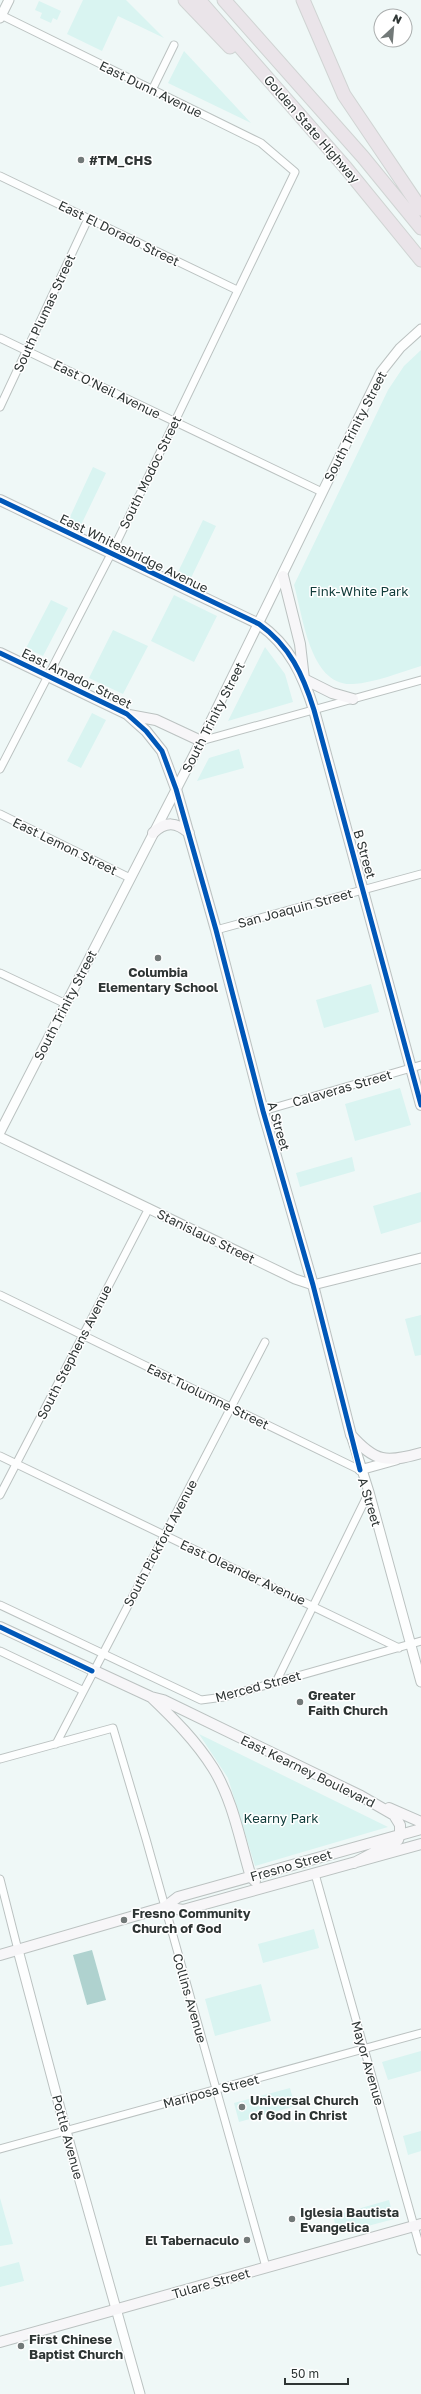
<svg xmlns="http://www.w3.org/2000/svg" width="421" height="2394" font-family="'Golos Text',sans-serif">
  <style>
    .green { fill: #d9f4f1 }
    .water { fill: #afd2cf }
    .lines { fill: none; stroke-linecap: round; stroke-linejoin: round }
    .minor-casing { stroke: #bbc2c1; stroke-width: 9 }
    .tertiary-casing { stroke: #bbc2c1; stroke-width: 11 }
    .secondary-casing { stroke: #bbc2c1; stroke-width: 12 }
    .motorway-casing { stroke: #d0d4d3; stroke-width: 15 }
    .minor { stroke: #fdfefe; stroke-width: 7 }
    .tertiary { stroke: #fdfefe; stroke-width: 9 }
    .secondary { stroke: #f7f6f8; stroke-width: 10 }
    .motorway { stroke: #eae4e9; stroke-width: 13 }
    .cycleway-casing { stroke: #fff; stroke-width: 8 }
    .cycleway { stroke: #0057b8; stroke-width: 5 }
    .poi-dot { fill: #727978; stroke: #fff; stroke-width: 1.5 }
    .labels { text-anchor: middle; dominant-baseline: central; stroke-width: 3; stroke-linejoin: round; paint-order: stroke }
    .street-label { font-size: 13px; fill: #2e3534; stroke: #fff }
    .poi-label { font-size: 13px; font-weight: bold; fill: #2e3534; stroke: #fff; text-anchor: start }
    .park-label { font-size: 13px; fill: #103c3a; stroke: #fff }
  </style>
  <rect width="100%" height="100%" fill="#eff8f7"/>
  <path class="green" d="M83,0H126L164,38L118,16L102,51L67,34Z
    M39,1L61,11L57,20L53,18L51,23L40,18L42,13L35,10Z
    M184,51L251,123L168,83Z
    M421,350V666C401,672 374,683 353,684C310,687 303,616 294,585L388,390L404,366Z
    M93,467L106,473L81,525L69,519Z
    M203,520L216,526L191,578L178,572Z
    M174,595L217,616L194,662L151,641Z
    M51,600L68,608L43,656L26,648Z
    M113,630L148,646L123,694L89,678Z
    M265,647L285,674L293,702L228,721Z
    M92,713L106,720L81,768L67,761Z
    M239,749L244,768L197,781L209,758Z
    M371,984L379,1012L324,1028L316,1000Z
    M400,1088L411,1125L355,1141L345,1104Z
    M352,1157L355,1171L300,1187L296,1173Z
    M421,1192V1222L381,1234L373,1206Z
    M421,1315V1355L415,1356L405,1319Z
    M199,1734L388,1827L255,1866L228,1778Z
    M314,1929L319,1948L263,1963L258,1944Z
    M261,1984L271,2021L215,2036L205,1999Z
    M421,2051V2071L388,2080L382,2062Z
    M290,2088L295,2106L239,2122L234,2103Z
    M421,2131V2151L408,2155L403,2136Z
    M0,2198L13,2244L0,2246Z
    M389,2200L394,2219L338,2234L333,2216Z
    M19,2262L24,2281L0,2287V2267Z"/>
  <path class="water" d="M92,1950L106,2000L87,2005L73,1955Z"/>
  <g class="lines">
    <g class="minor-casing">
      <path id="minor" d="M152,90L174,45
        M0,176L237,290
        M0,338L322,492
        M0,407L88,219
        M201,741L421,680
        M0,769L111,554L295,172L261,143L1,15
        M0,814L130,878
        M216,930L421,874
        M0,973L66,1004
        M263,1111L421,1065
        M0,1295L360,1470
        M0,1456L399,1648
        M0,1495L149,1208
        M0,1605L201,1700L224,1697L421,1641
        M0,1651L82,1690
        M276,1682L369,1492
        M56,1744L265,1342
        M0,1759L113,1728L146,1839L266,2267
        M315,1874L421,2251
        M0,1879L18,1950
        M0,2149L421,2033"/>
    </g>
    <g class="tertiary-casing">
      <path id="tertiary" d="M0,18L9,0
        M0,1132L201,741L381,372L400,348L421,329
        M0,1137L295,1279L313,1285L421,1258
        M351,1435L369,1492L421,1682
        M360,1470L396,1460
        M18,1950L66,2131L140,2394"/>
    </g>
    <g class="secondary-casing">
      <path id="secondary" d="M0,500L259,624C290,646 303,675 314,710L421,1105
        M283,576L300,644L304,679L332,693L353,699
        M0,653L127,714L146,731L162,751L176,789L216,930L263,1111L313,1285L351,1435C375,1462 386,1463 421,1453
        M129,715L156,720L201,741
        M153,833C166,821 176,822 189,833
        M0,1627L151,1697L163,1700L361,1796L394,1815L400,1825V1834L398,1840L354,1863
        M151,1697C174,1719 196,1741 213,1768C233,1800 240,1841 251,1877L255,1881
        M389,1808L421,1822
        M165,1907L183,1910L421,1844
        M0,1955L165,1907L178,1897L421,1829
        M0,2342L421,2224"/>
    </g>
    <g class="motorway-casing">
      <path id="motorway" d="M185,0L230,47
        M199,0L346,168L421,260
        M224,0L363,157L421,228
        M303,0L344,95L421,209"/>
    </g>
    <use href="#minor" class="minor"/>
    <use href="#tertiary" class="tertiary"/>
    <use href="#secondary" class="secondary"/>
    <use href="#motorway" class="motorway"/>
    <g class="cycleway-casing">
      <path id="cycleway" d="M0,500L259,624C290,646 303,675 314,710L421,1105
        M0,653L127,714L146,731L162,751L176,789L216,930L263,1111L313,1285L360,1470
        M0,1627L92,1671"/>
    </g>
    <use href="#cycleway" class="cycleway"/>
  </g>
  <g class="poi-dot">
    <circle cx="81" cy="160" r="4"/>
    <circle cx="158" cy="958" r="4"/>
    <circle cx="300" cy="1702" r="4"/>
    <circle cx="124" cy="1920" r="4"/>
    <circle cx="242" cy="2107" r="4"/>
    <circle cx="292" cy="2219" r="4"/>
    <circle cx="247" cy="2240" r="4"/>
    <circle cx="21" cy="2346" r="4"/>
  </g>
  <g class="labels">
    <g class="street-label">
      <text transform="translate(151 89) rotate(26)">East Dunn Avenue</text>
      <text transform="translate(312 129) rotate(49)">Golden State Highway</text>
      <text transform="translate(119 233) rotate(26)">East El Dorado Street</text>
      <text transform="translate(44 313) rotate(-65)">South Plumas Street</text>
      <text transform="translate(107 389) rotate(26)">East O'Neil Avenue</text>
      <text transform="translate(355 426) rotate(-63)">South Trinity Street</text>
      <text transform="translate(150 472) rotate(-64)">South Modoc Street</text>
      <text transform="translate(134 553) rotate(26)">East Whitesbridge Avenue</text>
      <text transform="translate(77 678) rotate(26)">East Amador Street</text>
      <text transform="translate(213 717) rotate(-63)">South Trinity Street</text>
      <text transform="translate(65 846) rotate(26)">East Lemon Street</text>
      <text transform="translate(365 854) rotate(74)">B Street</text>
      <text transform="translate(295 908) rotate(-15)">San Joaquin Street</text>
      <text transform="translate(65 1005) rotate(-63)">South Trinity Street</text>
      <text transform="translate(342 1088) rotate(-16)">Calaveras Street</text>
      <text transform="translate(279 1126) rotate(74)">A Street</text>
      <text transform="translate(206 1236) rotate(26)">Stanislaus Street</text>
      <text transform="translate(74 1352) rotate(-63)">South Stephens Avenue</text>
      <text transform="translate(208 1396) rotate(26)">East Tuolumne Street</text>
      <text transform="translate(370 1502) rotate(73)">A Street</text>
      <text transform="translate(160 1543) rotate(-62)">South Pickford Avenue</text>
      <text transform="translate(243 1572) rotate(25)">East Oleander Avenue</text>
      <text transform="translate(258 1686) rotate(-15)">Merced Street</text>
      <text transform="translate(308 1771) rotate(26)">East Kearney Boulevard</text>
      <text transform="translate(291 1865) rotate(-16)">Fresno Street</text>
      <text transform="translate(190 1998) rotate(74)">Collins Avenue</text>
      <text transform="translate(368 2063) rotate(74)">Mayor Avenue</text>
      <text transform="translate(211 2091) rotate(-15)">Mariposa Street</text>
      <text transform="translate(68 2137) rotate(75)">Pottle Avenue</text>
      <text transform="translate(211 2283) rotate(-16)">Tulare Street</text>
    </g>
    <g class="poi-label">
      <text x="89" y="160">#TM_CHS</text>
      <text x="158" y="972" text-anchor="middle">Columbia<tspan x="158" dy="15">Elementary School</tspan></text>
      <text x="308" y="1695">Greater<tspan x="308" dy="15">Faith Church</tspan></text>
      <text x="132" y="1913">Fresno Community<tspan x="132" dy="15">Church of God</tspan></text>
      <text x="250" y="2100">Universal Church<tspan x="250" dy="15">of God in Christ</tspan></text>
      <text x="300" y="2212">Iglesia Bautista<tspan x="300" dy="15">Evangelica</tspan></text>
      <text x="239" y="2240" text-anchor="end">El Tabernaculo</text>
      <text x="29" y="2339">First Chinese<tspan x="29" dy="15">Baptist Church</tspan></text>
    </g>
    <g class="park-label">
      <text x="359" y="591">Fink-White Park</text>
      <text x="281" y="1818">Kearny Park</text>
    </g>
  </g>
  <g transform="translate(393 28) rotate(26)"><circle r="19" fill="#ffffff" stroke="#abaeae"/>
  <path d="M0-3L7 15L0 10L-7 15Z" fill="#727978"/>
  <text y="-6" font-size="11" font-weight="bold" text-anchor="middle" fill="#2e3534">N</text>
  </g>
  <path d="M285 2378v6h63v-6" fill="none" stroke="#2e3534" stroke-width="2"/>
  <text x="291" y="2378" font-size="12" fill="#2e3534" stroke="#ffffff" stroke-width="3" paint-order="stroke">50 m</text>
</svg>
